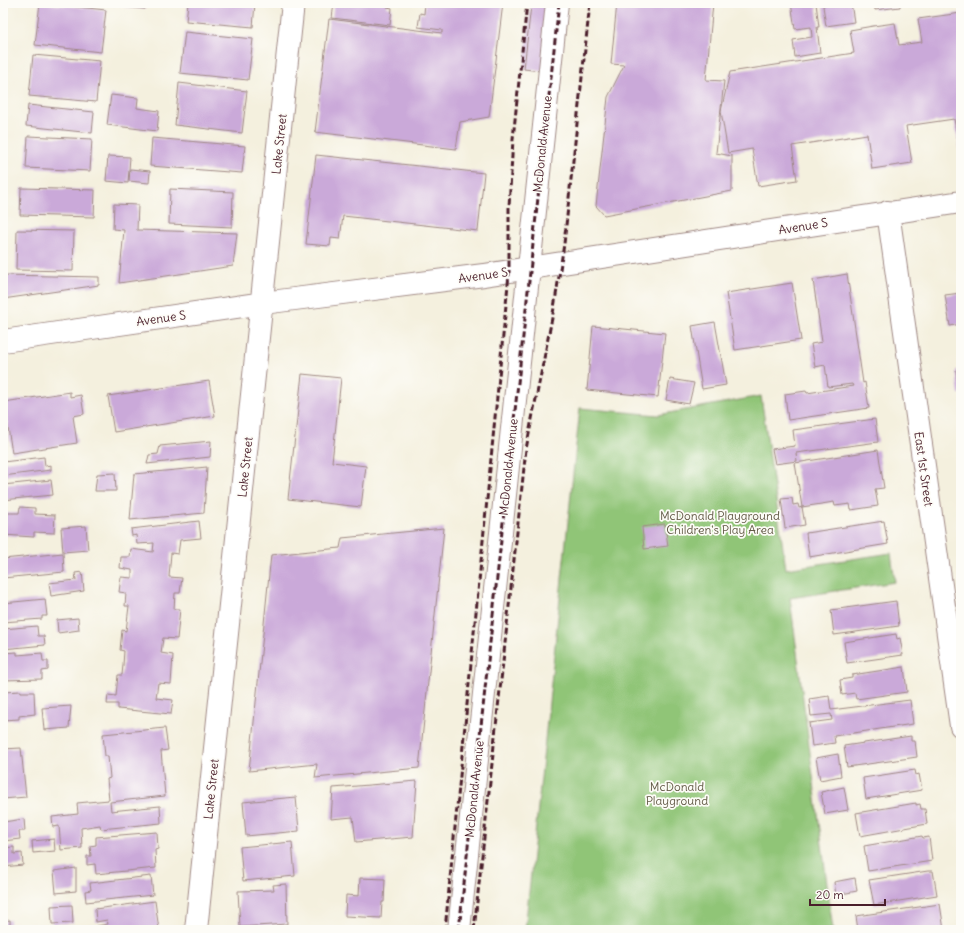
<svg xmlns="http://www.w3.org/2000/svg" width="964" height="933" font-family="Delius,sans-serif">
  <style>
    .green { fill: #90c577; stroke: #6d7251 }
    .building { fill: #caa9d9 }
    .lines { fill: none; stroke-linecap: round; stroke-linejoin: round }
    .street-casing { stroke: #9f8884; stroke-width: 24 }
    .secondary-casing { stroke: #9f8884; stroke-width: 24 }
    .street { stroke: #fff; stroke-width: 22 }
    .secondary { stroke: #fff; stroke-width: 22 }
    .rail { stroke: #4a1f2b; stroke-width: 3; stroke-dasharray: 6 3; stroke-linecap: butt }
    .labels { text-anchor: middle; dominant-baseline: central; stroke-width: 3.5; stroke-linejoin: round; paint-order: stroke }
    .street-label { font-size: 12px; fill: #4a1f2b; stroke: #fdfcf7 }
    .park-label { font-size: 12px; fill: #625946; stroke: #fdfcf7 }
  </style>
  <rect width="100%" height="100%" fill="#fdfcf7"/>
  <filter id="ink" filterUnits="userSpaceOnUse"><feTurbulence type="fractalNoise" baseFrequency=".025" numOctaves="2"/><feDisplacementMap in="SourceGraphic" scale="8" xChannelSelector="R" yChannelSelector="G"/><feConvolveMatrix kernelMatrix="1 2 1 2 8 2 1 2 1" color-interpolation-filters="sRGB"/></filter>
  <filter id="wash" filterUnits="userSpaceOnUse"><feTurbulence type="fractalNoise" baseFrequency=".012" numOctaves="4" result="noise"/><feDisplacementMap in="SourceGraphic" scale="16" xChannelSelector="R" yChannelSelector="G"/><feGaussianBlur stdDeviation="0.9" result="paint"/><feColorMatrix in="noise" values="0 0 0 0 0 0 0 0 0 0 0 0 0 0 0 0 0 1.4 0 .05"/><feComposite in="paint" operator="in"/></filter>
  <g filter="url(#wash)">
    <rect width="100%" height="100%" fill="#f4f0de"/>
    <path class="green" d="M761,396L786,569L891,553L895,582L790,598L833,930H525L580,408L658,415Z"/>
    <g id="blocks">
      <path class="building" d="M40,3L106,10L101,52L35,45Z
        M125,3H146L145,9L124,7Z
        M188,3H255L253,27L186,21Z
        M334,3H388L387,7L392,8L390,25L332,18Z
        M425,3H503L489,117L460,122L456,149L315,132L329,19L442,33V30L418,27L420,13L424,14Z
        M617,3H713L706,80L724,81L716,153L732,156V191L604,215L596,206L608,97L624,65L611,64Z
        M791,3H816L819,27H817L820,53L795,57L793,40L812,37L811,27L795,29Z
        M824,3H851L854,22L826,26L823,6L825,5Z
        M874,3H900V7L875,10Z
        M531,5L555,7L548,72L524,69Z
        M961,13V157L954,119L906,126L912,163L872,169L867,134L792,146L797,180L758,186L752,149L728,153L721,111L730,72L854,53L850,30L873,26L895,23L899,45L922,42L918,19Z
        M185,32L253,39L248,80L180,73Z
        M33,55L100,61L96,102L29,96Z
        M179,83L247,91L242,133L175,125Z
        M111,95L138,98L137,108L159,111L157,131L107,125Z
        M28,105L94,112L92,133L26,126Z
        M28,136L92,139L90,171L26,168Z
        M152,138L245,146L242,173L150,166Z
        M316,155L484,173L478,231L343,216L340,239L331,238L330,246L306,244Z
        M108,156L130,157L128,183L106,181Z
        M130,169L150,171L149,183L129,181Z
        M21,188L95,190L94,217L20,215Z
        M170,189L233,192L232,227L169,224Z
        M114,204L138,205L137,230L237,233L233,266L119,283L124,230L113,229Z
        M17,230L74,231L73,271L16,270Z
        M847,274L863,383L865,382L869,408L788,420L785,394L806,391L807,393L853,386L852,384L828,387L825,365L815,367L811,344L822,342L813,280Z
        M4,275L99,277V285L3,299Z
        M792,283L801,340L735,350L726,293Z
        M961,293V324L950,326L945,295Z
        M715,322L726,385L702,389L692,326Z
        M593,326L665,333L658,397L587,390Z
        M956,370H961V394H959Z
        M302,374L341,378L332,462L366,466L361,507L288,499Z
        M670,379L694,383L689,404L666,400Z
        M209,381L215,416L114,432L108,396Z
        M70,392V397L81,395L84,414L73,416L77,443L12,453L4,402Z
        M875,419L878,442L796,453L797,461L775,464L772,449L795,446L793,430Z
        M211,441L210,457L147,464L149,455L158,454L160,446Z
        M878,450L884,488L875,489L878,506L851,510L850,504L835,506L834,502L802,507L805,525L785,528L781,499L792,498L793,505L798,504L799,508L802,507L795,463Z
        M44,457L45,466L51,465V470L3,476V462Z
        M207,467L204,513L130,520L134,474Z
        M115,473L116,491H95L97,474Z
        M51,480L53,495L3,500V485Z
        M20,507L35,508V514L55,515L54,533L34,532V537L3,535V513H19Z
        M199,521L201,538L180,540L178,554L171,553L169,577L182,578L180,593H175L174,609H180L177,639L163,638L161,653L173,655L171,684L158,683L156,698L173,700L171,714L118,709V704H107L108,695L116,696L118,675H122L123,665L124,651L120,650L122,630L126,631L129,606H125L126,593L119,592L121,577L132,578V570L120,568L121,557H130L131,549L153,552L154,543L137,544L136,535L132,536L131,529Z
        M884,521L888,544L809,557L806,533Z
        M665,524L668,546L644,549L642,527Z
        M86,526L88,550L63,552L61,528Z
        M444,528L419,768L315,778L317,764L249,771L271,555L340,548L342,538Z
        M63,553L64,572L3,578V559Z
        M82,572L84,591L51,596L49,583L76,580L75,573Z
        M45,599L47,616H42V619L3,622V603Z
        M896,601L899,626L834,635L831,610Z
        M78,618L79,630L58,633L57,620Z
        M37,626L38,636H44L45,645L3,649V629Z
        M896,634L897,639L900,638L903,655L847,663L844,642Z
        M17,652V655L42,653L43,661H48V670L42,671V679L3,680V653Z
        M904,667L907,692L856,699L855,693L842,695L840,680L852,678V675Z
        M21,691V692H34L35,714L19,716V719L3,720V692Z
        M829,696L831,710L910,700L913,724L834,736L835,743L812,746L809,723L832,720L831,714L811,716L809,699Z
        M71,706L69,728L44,730L42,708Z
        M165,728L168,750L161,751L165,796L110,802L111,811L160,806L161,823L101,829L100,825L81,828L82,848L61,850L59,826L53,827L52,817L78,814L77,803L109,800L107,779L110,778L108,756H105L103,734Z
        M911,736V741H915L917,757L847,767L844,746Z
        M21,748L26,797L3,799V749Z
        M838,754L841,776L820,780L816,758Z
        M915,770L916,775L919,774L922,790L866,799L863,778Z
        M417,781L413,837L356,842L353,817L331,819L333,788Z
        M844,787L848,810L825,814L821,792Z
        M296,797L299,831L246,836L243,802Z
        M916,803V805L920,804L921,809H925L927,824L860,836L856,813Z
        M24,819L25,831H19L20,839L3,841V822Z
        M157,832L158,849L155,850L156,868L96,874L95,864L87,865V856H91L90,846L96,845V837Z
        M922,836L923,838L929,837L932,861L868,871L864,846Z
        M54,839L55,851L33,853L32,841Z
        M292,842L295,876L243,881L240,847Z
        M14,847V854L22,853L23,865L3,867V848Z
        M76,868V891L56,893L54,871Z
        M928,871H933L937,895L874,905L869,880Z
        M151,876L153,895L86,902L85,891L91,890L90,883Z
        M360,878L385,879L384,902H382L381,918L345,916L346,895L359,896Z
        M855,878L857,891L836,895L834,882Z
        M286,884L287,924L240,927L238,891L274,890L273,885Z
        M155,901L159,930H97L96,926L108,924L107,920L96,922L95,909Z
        M940,904L944,930H858L856,916Z
        M72,905L73,923L52,924L51,906Z
        M10,920V930H3V921Z"/>
    </g>
  </g>
  <g filter="url(#ink)">
    <use href="#blocks" fill-opacity="0" stroke="#9f8884" stroke-width="1"/>
    <g class="lines">
      <g class="street-casing">
        <path id="street" d="M888,212L961,726
          M3,341L263,303L484,275L961,202
          M196,930L293,3"/>
      </g>
      <g class="secondary-casing">
        <path id="secondary" d="M459,930L557,3"/>
      </g>
      <use href="#street" class="street"/>
      <use href="#secondary" class="secondary"/>
      <path class="rail" d="M445,930L509,274V207L513,139L527,3
        M459,930L559,3
        M474,930L526,449L554,308L564,244L590,3"/>
    </g>
  </g>
  <g class="labels">
    <g class="street-label">
      <text transform="translate(279 144) rotate(-84)">Lake Street</text>
      <text transform="translate(542 144) rotate(-84)">McDonald Avenue</text>
      <text transform="translate(803 226) rotate(-9)">Avenue S</text>
      <text transform="translate(483 275) rotate(-8)">Avenue S</text>
      <text transform="translate(161 318) rotate(-8)">Avenue S</text>
      <text transform="translate(245 467) rotate(-84)">Lake Street</text>
      <text transform="translate(508 467) rotate(-84)">McDonald Avenue</text>
      <text transform="translate(924 469) rotate(82)">East 1st Street</text>
      <text transform="translate(211 789) rotate(-84)">Lake Street</text>
      <text transform="translate(474 789) rotate(-84)">McDonald Avenue</text>
    </g>
    <g class="park-label">
      <text x="720" y="515">McDonald Playground<tspan x="720" dy="14">Children's Play Area</tspan></text>
      <text x="677" y="786">McDonald<tspan x="677" dy="14">Playground</tspan></text>
    </g>
  </g>
  <rect width="964" height="933" fill="none" stroke="#fdfcf7" stroke-width="16"/>
  <path d="M810 899v6h75v-6" fill="none" stroke="#4a1f2b" stroke-width="2"/>
  <text x="816" y="899" font-size="12" fill="#4a1f2b" stroke="#fdfcf7" stroke-width="3" paint-order="stroke">20 m</text>
</svg>
